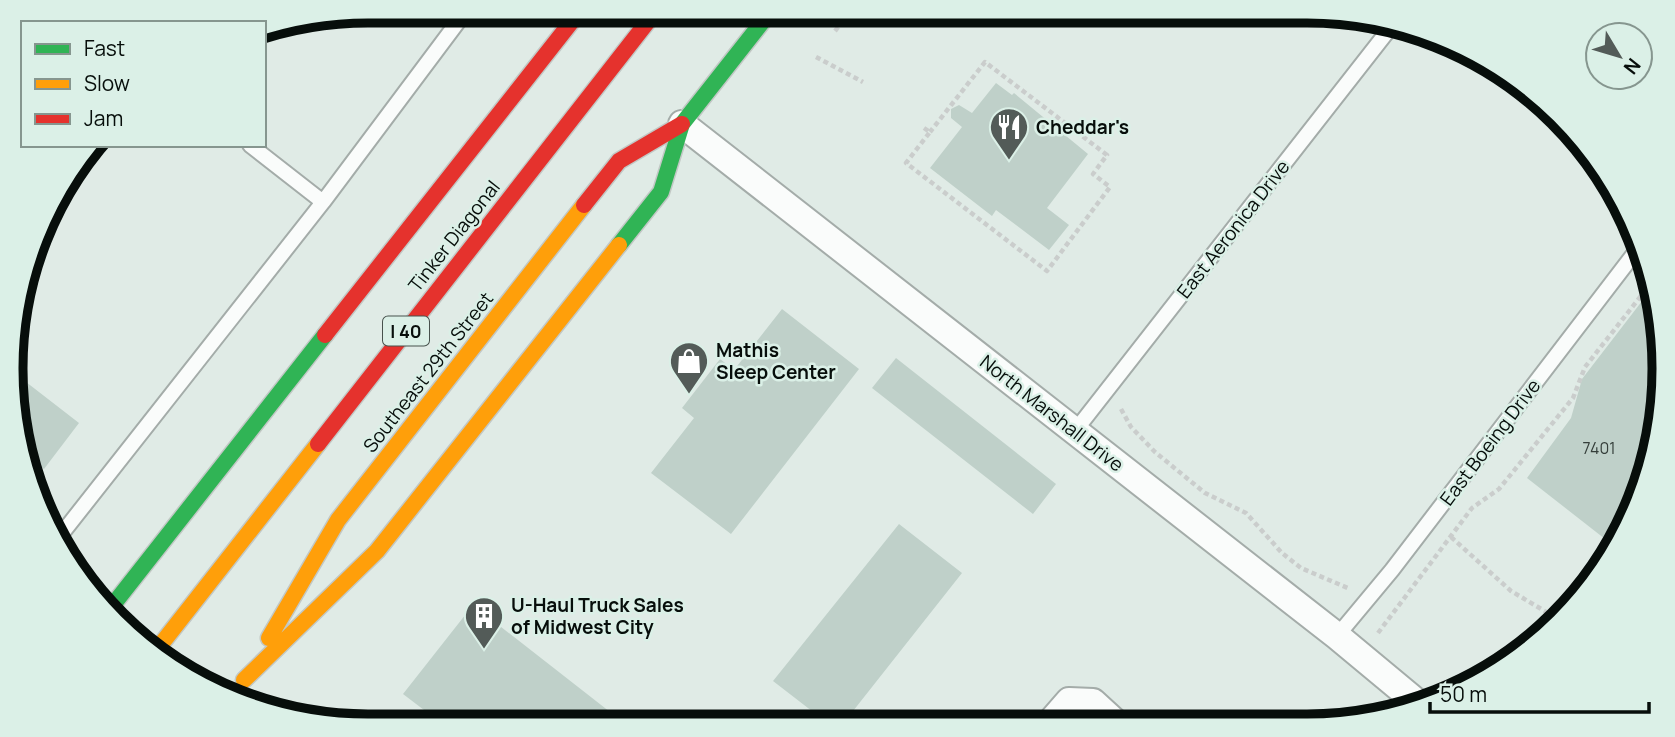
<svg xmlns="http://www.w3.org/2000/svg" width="1675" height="737" font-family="Manrope,sans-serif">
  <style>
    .building { fill: #bfd0c9 }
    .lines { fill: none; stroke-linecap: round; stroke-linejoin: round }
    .lane-casing { stroke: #a4aca9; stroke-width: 18 }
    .street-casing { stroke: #a4aca9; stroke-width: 30 }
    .fast-casing { stroke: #c2c8c5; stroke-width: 19 }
    .slow-casing { stroke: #c2c8c5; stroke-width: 19 }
    .jam-casing { stroke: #c2c8c5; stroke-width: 19 }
    .path { stroke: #cacdcc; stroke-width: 4.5; stroke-dasharray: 5 3.5; stroke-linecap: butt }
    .lane { stroke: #fafcfb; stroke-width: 14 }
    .street { stroke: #fafcfb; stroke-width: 26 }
    .fast { stroke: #30b455; stroke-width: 16 }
    .slow { stroke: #ff9f0a; stroke-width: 16 }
    .jam { stroke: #e5322d; stroke-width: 16 }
    .labels { text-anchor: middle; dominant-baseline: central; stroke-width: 5; stroke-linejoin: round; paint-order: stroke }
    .number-label { font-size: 16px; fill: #353e3a }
    .shield { fill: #dbf0e7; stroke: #47524d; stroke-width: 2 }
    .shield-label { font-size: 18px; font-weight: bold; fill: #070e0b }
    .poi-label { font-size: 19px; font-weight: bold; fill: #070e0b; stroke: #dbf0e7; text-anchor: start }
    .street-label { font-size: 19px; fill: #070e0b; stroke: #dbf0e7 }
    .rim { fill: none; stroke: #070e0b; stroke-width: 9 }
  </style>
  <rect width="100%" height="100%" fill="#e0ebe6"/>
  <path class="building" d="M996,83L1012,95L1014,93L1088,154L1047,208L1069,225L1049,250L996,210L992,216L930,168L962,127L951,118V109L959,105L972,113Z
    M1649,292L1664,368L1637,505L1614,546L1527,478L1571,418L1582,379Z
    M782,309L859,369L731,534L651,473L694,418L682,408L720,359L734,370Z
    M896,358L1056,484L1033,514L872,388Z
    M17,375L79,423L44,469L23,452L17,438Z
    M899,524L962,573L842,725H830L773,681Z
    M473,605L628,726H445L403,694Z"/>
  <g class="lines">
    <g class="lane-casing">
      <path id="lane" d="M250,145L323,202
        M1075,431L1391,27
        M56,541L323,202L466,11
        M1337,636L1392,570L1640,246"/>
    </g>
    <g class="street-casing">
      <path id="street" d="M682,124L1337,636L1420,705
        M1049,724L1069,701L1093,702L1117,724"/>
    </g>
    <g class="fast-casing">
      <path id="fast" d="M619,245L661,192L682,124L771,11
        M109,610L325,335"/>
    </g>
    <g class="slow-casing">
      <path id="slow" d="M269,638L338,520L584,205
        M155,652L318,444
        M244,680L377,551L619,245"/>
    </g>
    <g class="jam-casing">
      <path id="jam" d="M584,205L619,161L682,124
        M325,335L580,11
        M318,444L656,11"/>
    </g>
    <path class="path" d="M835,31L851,11
      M816,57L863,82
      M924,128L930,132L906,163L1047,271L1110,187L1093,174L1107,155L985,62L930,132
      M1121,409L1131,427L1155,452L1205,493L1246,513L1282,553L1301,568L1350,589
      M1451,537L1511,591L1558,619
      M1378,633L1472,508L1499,489L1573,398L1585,367L1648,287"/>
    <use href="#lane" class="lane"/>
    <use href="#street" class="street"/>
    <use href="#fast" class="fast"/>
    <use href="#slow" class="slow"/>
    <use href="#jam" class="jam"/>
  </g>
  <defs>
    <g id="restaurant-pin" transform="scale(2.0125)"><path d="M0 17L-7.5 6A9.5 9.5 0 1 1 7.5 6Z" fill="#535b58" stroke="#dbf0e7"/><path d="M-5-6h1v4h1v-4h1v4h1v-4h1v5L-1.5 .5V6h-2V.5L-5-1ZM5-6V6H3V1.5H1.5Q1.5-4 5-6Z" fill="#fff"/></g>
    <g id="shop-pin" transform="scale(2.0125)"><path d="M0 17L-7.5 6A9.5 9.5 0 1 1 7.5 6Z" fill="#535b58" stroke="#dbf0e7"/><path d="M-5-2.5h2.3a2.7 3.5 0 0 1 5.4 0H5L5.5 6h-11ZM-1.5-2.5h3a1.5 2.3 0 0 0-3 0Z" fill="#fff"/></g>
    <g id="building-pin" transform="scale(2.0125)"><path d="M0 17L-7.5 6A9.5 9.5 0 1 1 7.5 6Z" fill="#535b58" stroke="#dbf0e7"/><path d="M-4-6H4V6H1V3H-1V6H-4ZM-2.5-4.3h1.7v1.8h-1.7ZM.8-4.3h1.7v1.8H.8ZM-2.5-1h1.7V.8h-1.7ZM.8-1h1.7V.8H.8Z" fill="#fff"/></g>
  </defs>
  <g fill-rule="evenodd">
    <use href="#restaurant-pin" x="1009" y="127"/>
    <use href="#shop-pin" x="689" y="361"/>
    <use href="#building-pin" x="484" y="616"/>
  </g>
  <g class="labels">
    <g class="number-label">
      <text x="1599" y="448">7401</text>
    </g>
    <rect class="shield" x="383" y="316.5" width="46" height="29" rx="5"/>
    <g class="shield-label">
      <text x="406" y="331">I 40</text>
    </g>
    <g class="poi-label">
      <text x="1036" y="127">Cheddar's</text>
      <text x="716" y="350">Mathis<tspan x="716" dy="22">Sleep Center</tspan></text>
      <text x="511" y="605">U-Haul Truck Sales<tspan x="511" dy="22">of Midwest City</tspan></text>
    </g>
    <g class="street-label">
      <text transform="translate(1233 229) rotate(-52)">East Aeronica Drive</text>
      <text transform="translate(454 236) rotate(-52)">Tinker Diagonal</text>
      <text transform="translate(428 372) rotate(-52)">Southeast 29th Street</text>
      <text transform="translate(1052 413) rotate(38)">North Marshall Drive</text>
      <text transform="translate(1490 442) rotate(-53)">East Boeing Drive</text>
    </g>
  </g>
  <path d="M0 0H1675V737H0ZM368 23H1307A345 345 0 0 1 1652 368V369A345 345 0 0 1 1307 714H368A345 345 0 0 1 23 369V368A345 345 0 0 1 368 23Z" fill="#dbf0e7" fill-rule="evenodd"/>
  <path class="rim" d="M368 23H1307A345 345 0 0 1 1652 368V369A345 345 0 0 1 1307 714H368A345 345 0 0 1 23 369V368A345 345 0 0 1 368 23Z"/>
  <rect x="21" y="21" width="245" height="126" fill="#dbf0e7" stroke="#86968f" stroke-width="2"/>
  <rect x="35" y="44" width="35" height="10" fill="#30b455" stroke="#86968f" stroke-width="2"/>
  <text x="84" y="56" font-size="21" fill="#070e0b">Fast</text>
  <rect x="35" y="79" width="35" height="10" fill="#ff9f0a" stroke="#86968f" stroke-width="2"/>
  <text x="84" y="91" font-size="21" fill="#070e0b">Slow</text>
  <rect x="35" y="114" width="35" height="10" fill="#e5322d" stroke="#86968f" stroke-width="2"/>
  <text x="84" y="126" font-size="21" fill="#070e0b">Jam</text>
  <g transform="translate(1619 56) rotate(128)"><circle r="33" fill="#dbf0e7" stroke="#86968f" stroke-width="2"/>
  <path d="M0-5L12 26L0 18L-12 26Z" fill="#535b58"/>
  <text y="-10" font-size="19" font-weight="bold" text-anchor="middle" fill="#070e0b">N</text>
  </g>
  <path d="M1430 702v10h219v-10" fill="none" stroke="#070e0b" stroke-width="3.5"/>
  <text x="1440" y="702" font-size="21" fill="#070e0b" stroke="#dbf0e7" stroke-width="5" paint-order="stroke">50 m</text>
</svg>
